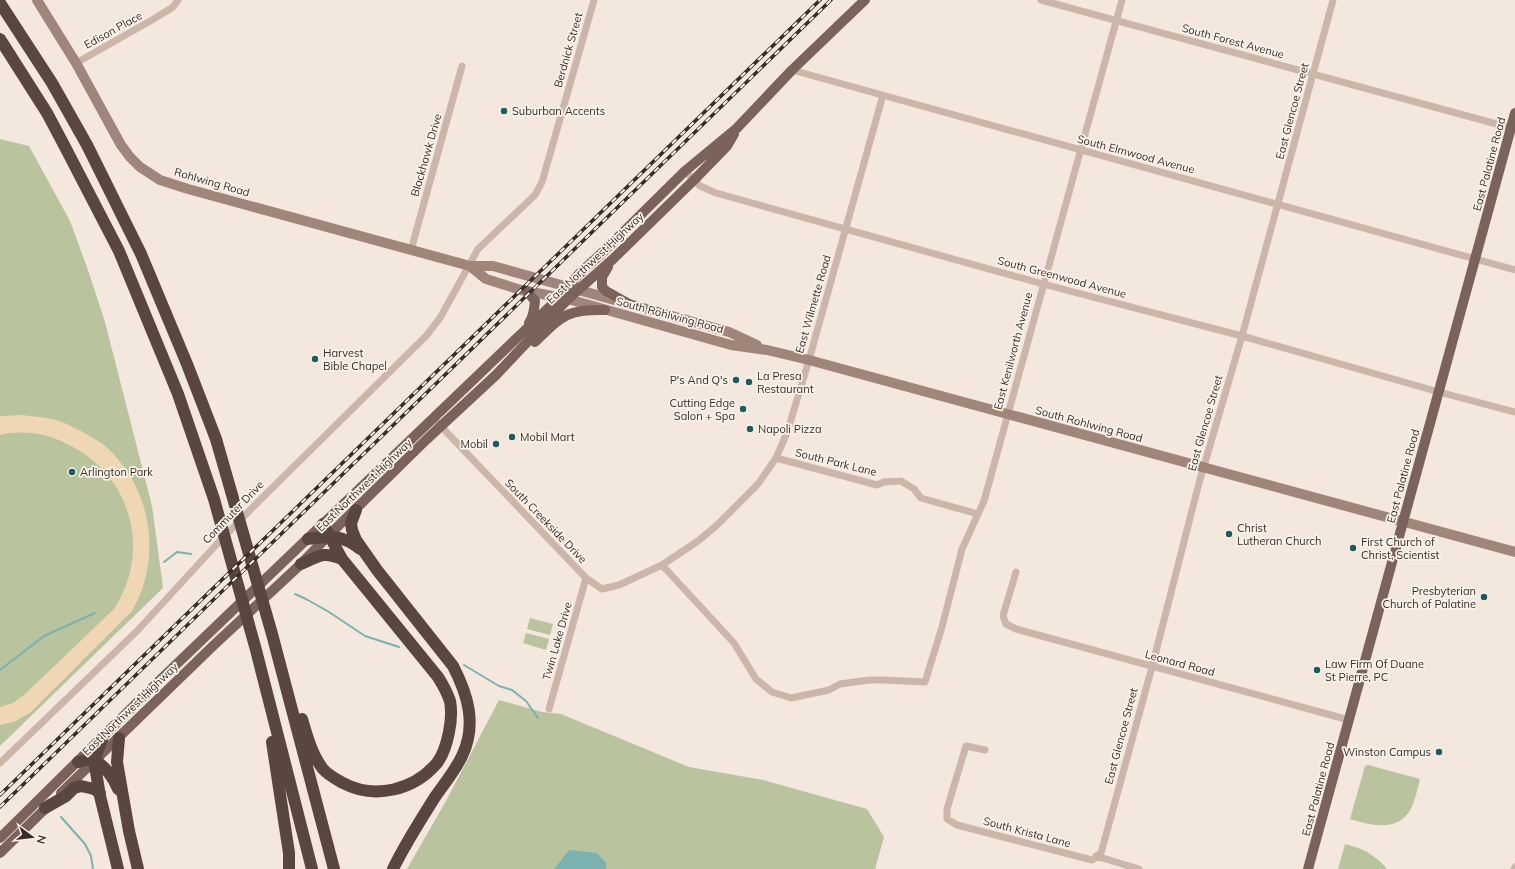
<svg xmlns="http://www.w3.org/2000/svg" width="1515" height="869" font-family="Mulish,sans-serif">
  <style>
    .green { fill: #b9c39d }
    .sand { fill: #efd6b4 }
    .water { fill: #7bb2b0 }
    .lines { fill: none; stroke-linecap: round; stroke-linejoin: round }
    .stream { stroke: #7bb2b0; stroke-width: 2 }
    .street { stroke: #ccb6a9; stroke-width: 7 }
    .secondary { stroke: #a0857a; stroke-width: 10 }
    .primary { stroke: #7b625a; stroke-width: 10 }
    .highway { stroke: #5a4640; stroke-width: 12 }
    .rail-casing { stroke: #392d29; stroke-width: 3.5 }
    .rail { stroke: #fbf2ea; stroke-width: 2; stroke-dasharray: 6; stroke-linecap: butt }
    .poi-dot { fill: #1d5c5c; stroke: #fbf2ea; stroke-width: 1.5 }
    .labels { text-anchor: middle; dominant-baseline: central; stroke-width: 3.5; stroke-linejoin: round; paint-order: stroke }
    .street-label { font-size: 11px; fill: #392d29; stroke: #fbf2ea }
    .poi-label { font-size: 11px; fill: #392d29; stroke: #fbf2ea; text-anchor: start }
  </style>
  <rect width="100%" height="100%" fill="#f3e7de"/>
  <path class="green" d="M0,139L29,146L70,221L88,270L105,322L152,506L163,588L0,746Z
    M530,618L553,624L550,635L527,629Z
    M526,633L549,639L546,650L523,643Z
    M499,700L542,712L561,714L689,767L763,780L867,809L884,837L875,869H407L446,801Z
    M1368,765L1420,779C1418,787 1416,796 1413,804C1402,833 1373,826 1350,819L1365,766Z
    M1345,844C1363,848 1375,855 1387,869H1338Z"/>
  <path class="sand" d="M23,415C34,417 47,417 59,421C66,423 74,428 81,431C88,435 97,440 104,445C152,486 163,558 132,611L31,712L14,722L0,725V707L13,703L25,694L114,609C153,549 130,472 65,443C45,433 22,430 0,435V416Z"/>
  <path class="water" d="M569,850L597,853L606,863V869H554Z"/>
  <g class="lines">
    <path class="stream" d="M164,562L177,552L191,554
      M295,594L306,599L329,612L365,636L399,647
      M464,665L499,686L512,690L526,701L538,718
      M0,670L44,636L95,613
      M61,817L85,844L91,856L93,869"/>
    <path class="street" d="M1041,0L1515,129
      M76,63L152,20L173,7L178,0
      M792,70L1515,270
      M685,171L700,186L716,193L1043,284L1242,336L1439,392L1515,412
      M411,250L462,66
      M433,418L586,578L602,589L619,585L662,565L698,541L716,526L758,484L776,458L787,433L809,360L883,95
      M776,458L877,485L884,482L901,481L914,489L921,498L978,514
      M662,565L734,643L756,679L772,692L791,698L829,690L840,684L869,680H885L925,682L942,627L962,549L984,501L1122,0
      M1016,572L1003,616L1006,624L1016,629L1349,720
      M549,709L586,578
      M985,750L966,746L947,809V819L957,825L1092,860L1101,853L1152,667L1199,483L1242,336L1333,0
      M0,763L137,631L217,544L257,503L426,336L440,318L478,249L535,195L542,182L594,0
      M1096,856L1139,869
      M1514,869L1515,867"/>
    <path class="secondary" d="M37,0L76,63L121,145L130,157L140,167L160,180L188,189L470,266H493L729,332L757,345
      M470,266L486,279L521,290L568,299L731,345L767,350L809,360L1515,552"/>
    <path class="primary" d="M608,267L602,277V287L606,291L631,305
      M527,291L535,301C534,309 534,316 529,323
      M535,342C562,316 566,309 605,310
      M61,793L214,645L301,564L328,536L427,439L496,375L568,299L613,259L694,180L727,146L734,134
      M0,838L160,680L520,335L559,298L579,274L604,251L685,171L737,128L792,70L865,0
      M0,853L50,804
      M1308,869L1515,113"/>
    <path class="highway" d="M0,3L52,83L87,145L141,254L187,364L216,439L272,634L334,869
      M0,39L47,113L64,145L119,251L178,394L214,499L256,650L312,869
      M356,510L351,523L352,530L356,540L377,570L453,666C468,695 477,725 462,756C455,771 444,784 435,797C420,821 405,844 393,869
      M308,539C329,536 342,534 360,549
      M301,564C320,556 322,551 342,559
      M302,719C307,736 312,755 323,769C328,775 336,779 343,783C375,800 414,790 437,763C444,754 447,742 449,732C451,722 452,711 450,701C447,692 443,685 438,677L342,559L323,524
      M119,738L117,762L129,831L138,869
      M102,739L94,760L100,796L118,869
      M272,742L289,853V869
      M78,762C83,761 89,758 94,760C104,765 114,778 118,789
      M45,808L66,796L74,788L81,786L94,789L100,793"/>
    <g class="rail-casing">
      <path id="rail" d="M0,795L820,0
        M0,807L831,0"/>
    </g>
    <use href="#rail" class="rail"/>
  </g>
  <g class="poi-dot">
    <circle cx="504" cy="111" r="4"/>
    <circle cx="315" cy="359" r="4"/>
    <circle cx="736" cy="380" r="4"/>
    <circle cx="749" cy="382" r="4"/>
    <circle cx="743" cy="409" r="4"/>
    <circle cx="750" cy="429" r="4"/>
    <circle cx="512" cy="437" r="4"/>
    <circle cx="496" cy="444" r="4"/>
    <circle cx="72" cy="472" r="4"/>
    <circle cx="1229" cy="534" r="4"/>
    <circle cx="1353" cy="548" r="4"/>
    <circle cx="1484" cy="597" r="4"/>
    <circle cx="1317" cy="670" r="4"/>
    <circle cx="1439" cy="752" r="4"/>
  </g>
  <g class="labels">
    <g class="street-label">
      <text transform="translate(113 30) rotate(-29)">Edison Place</text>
      <text transform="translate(1233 41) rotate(15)">South Forest Avenue</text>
      <text transform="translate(568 50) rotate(-74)">Berdnick Street</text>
      <text transform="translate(1292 111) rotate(-75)">East Glencoe Street</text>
      <text transform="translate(1136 154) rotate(15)">South Elmwood Avenue</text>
      <text transform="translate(426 155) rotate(-74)">Blackhawk Drive</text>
      <text transform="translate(1489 164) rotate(-75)">East Palatine Road</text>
      <text transform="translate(212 182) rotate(16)">Rohlwing Road</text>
      <text transform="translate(595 258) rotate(-43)">East Northwest Highway</text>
      <text transform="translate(1062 277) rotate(15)">South Greenwood Avenue</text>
      <text transform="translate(813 304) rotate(-74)">East Wilmette Road</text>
      <text transform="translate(670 315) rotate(15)">South Rohlwing Road</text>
      <text transform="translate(1013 351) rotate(-75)">East Kenilworth Avenue</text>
      <text transform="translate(1205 423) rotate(-74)">East Glencoe Street</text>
      <text transform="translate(1089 424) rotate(15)">South Rohlwing Road</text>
      <text transform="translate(836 462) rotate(14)">South Park Lane</text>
      <text transform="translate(1403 476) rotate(-75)">East Palatine Road</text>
      <text transform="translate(364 485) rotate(-44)">East Northwest Highway</text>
      <text transform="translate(233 512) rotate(-46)">Commuter Drive</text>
      <text transform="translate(546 521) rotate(46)">South Creekside Drive</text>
      <text transform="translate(557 641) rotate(-74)">Twin Lake Drive</text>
      <text transform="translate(1180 663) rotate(15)">Leonard Road</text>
      <text transform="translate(130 709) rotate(-44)">East Northwest Highway</text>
      <text transform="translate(1121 736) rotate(-75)">East Glencoe Street</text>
      <text transform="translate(1318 789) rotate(-75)">East Palatine Road</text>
      <text transform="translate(1027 832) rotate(15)">South Krista Lane</text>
    </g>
    <g class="poi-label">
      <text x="512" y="111">Suburban Accents</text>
      <text x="323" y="353">Harvest<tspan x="323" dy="13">Bible Chapel</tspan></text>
      <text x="757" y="376">La Presa<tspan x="757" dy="13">Restaurant</tspan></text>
      <text x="728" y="380" text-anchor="end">P's And Q's</text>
      <text x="735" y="403" text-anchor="end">Cutting Edge<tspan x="735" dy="13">Salon + Spa</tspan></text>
      <text x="758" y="429">Napoli Pizza</text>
      <text x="520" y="437">Mobil Mart</text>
      <text x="488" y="444" text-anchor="end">Mobil</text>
      <text x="80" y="472">Arlington Park</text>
      <text x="1237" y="528">Christ<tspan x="1237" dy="13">Lutheran Church</tspan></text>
      <text x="1361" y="542">First Church of<tspan x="1361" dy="13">Christ, Scientist</tspan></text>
      <text x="1476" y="591" text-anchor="end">Presbyterian<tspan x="1476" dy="13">Church of Palatine</tspan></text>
      <text x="1325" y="664">Law Firm Of Duane<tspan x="1325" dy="13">St Pierre, PC</tspan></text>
      <text x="1431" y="752" text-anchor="end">Winston Campus</text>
    </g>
  </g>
  <g transform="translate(32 837) rotate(105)" stroke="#fbf2ea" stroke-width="3" paint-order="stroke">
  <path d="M0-3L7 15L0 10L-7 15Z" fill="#392d29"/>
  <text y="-6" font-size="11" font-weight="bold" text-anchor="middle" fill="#392d29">N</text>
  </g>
</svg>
